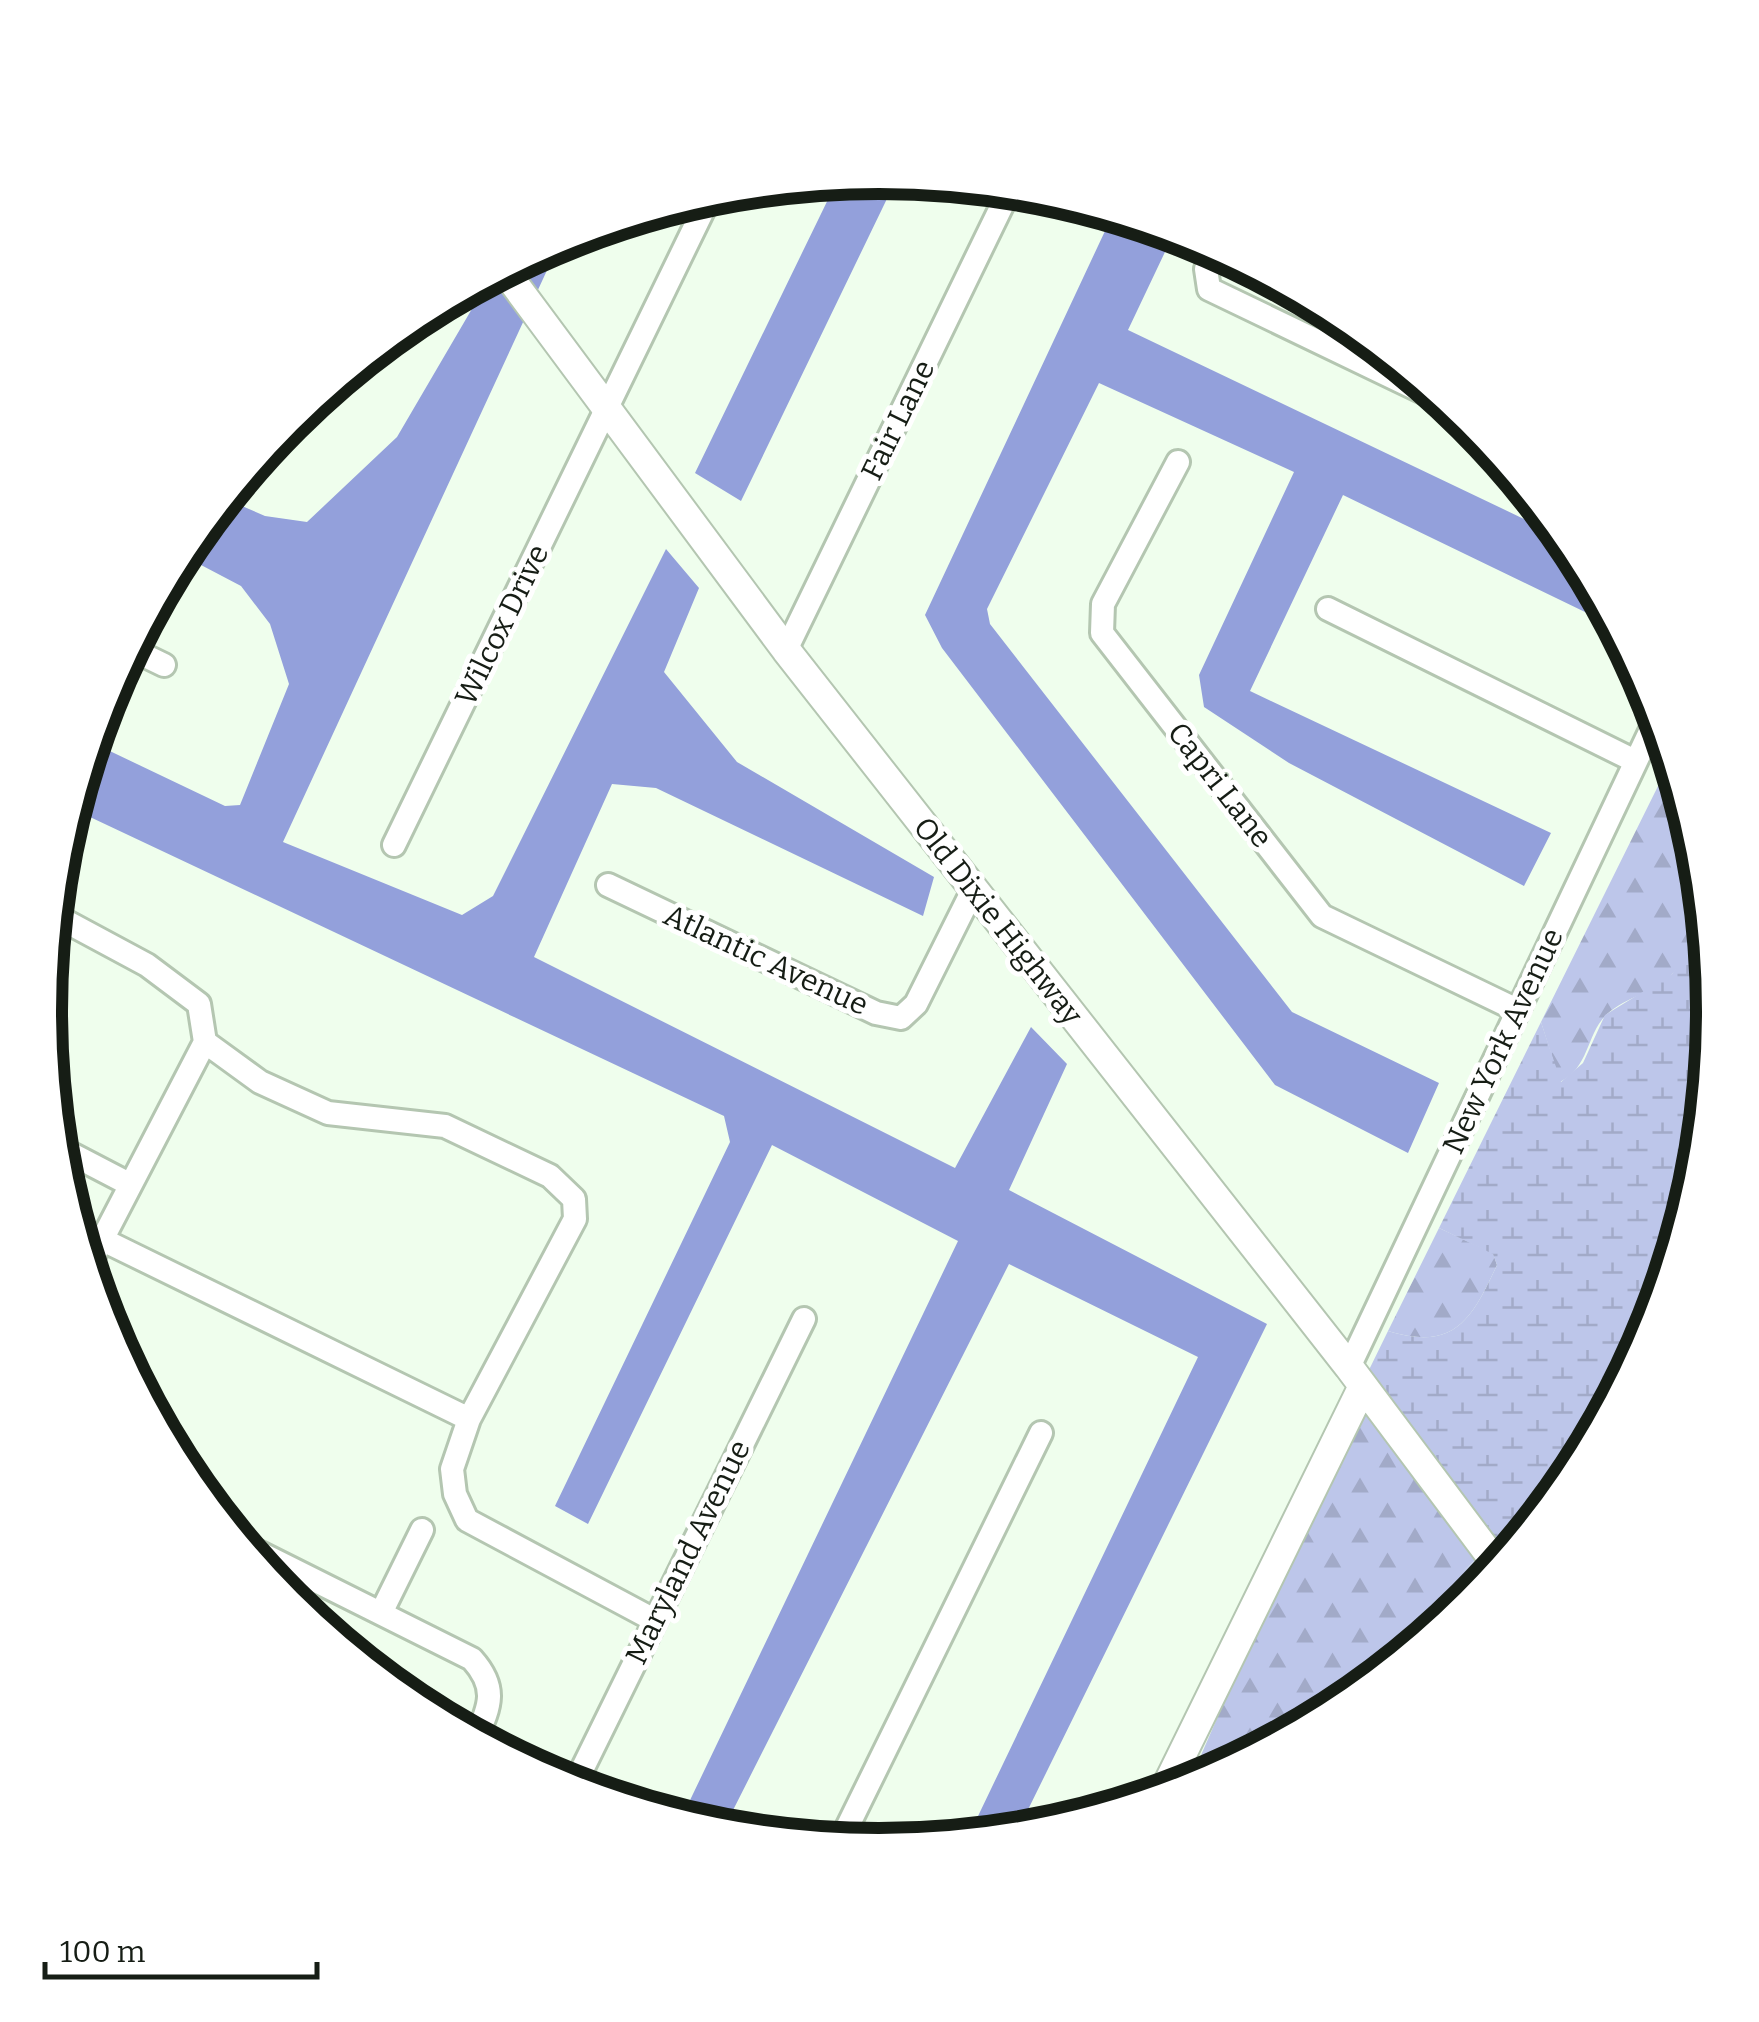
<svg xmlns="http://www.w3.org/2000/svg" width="1759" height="2022" font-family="Bitter,serif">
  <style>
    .forest { fill: url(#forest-firs) }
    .wetland { fill: url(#wetland-marsh) }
    .water { fill: #93a0db }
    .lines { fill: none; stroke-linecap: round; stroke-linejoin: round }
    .minor-casing { stroke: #b4c6b1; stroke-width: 28 }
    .tertiary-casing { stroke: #b4c6b1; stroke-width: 32 }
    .minor { stroke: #fff; stroke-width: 22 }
    .tertiary { stroke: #fff; stroke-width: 28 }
    .labels { text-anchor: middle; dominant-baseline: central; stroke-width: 10; stroke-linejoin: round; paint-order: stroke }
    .street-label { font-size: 30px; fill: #161d15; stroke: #fff }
    .rim { fill: none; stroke: #161d15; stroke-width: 12 }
  </style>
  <defs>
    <pattern id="forest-firs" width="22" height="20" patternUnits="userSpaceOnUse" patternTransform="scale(2.5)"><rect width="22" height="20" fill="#bdc6ea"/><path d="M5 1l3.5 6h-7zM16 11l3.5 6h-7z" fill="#a2aac8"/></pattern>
    <pattern id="wetland-marsh" width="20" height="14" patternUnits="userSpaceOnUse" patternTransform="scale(2.5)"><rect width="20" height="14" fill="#bdc6ea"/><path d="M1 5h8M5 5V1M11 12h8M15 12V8" fill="none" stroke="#a2aac8"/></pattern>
  </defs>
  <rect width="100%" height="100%" fill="#effeed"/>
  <path class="forest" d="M1664,774L1677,780C1695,838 1720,922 1673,973C1656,992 1626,997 1607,1014C1586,1034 1590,1067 1560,1082L1541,1022Z
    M1439,1228L1493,1253L1497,1265C1471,1321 1454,1351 1388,1331Z
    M1365,1407L1479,1557C1442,1587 1427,1624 1398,1659C1370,1695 1233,1772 1188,1785L1259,1622Z"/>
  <path class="wetland" d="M1699,855L1714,1012L1698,1174L1650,1331L1598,1429L1580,1447L1581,1461L1573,1475L1504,1559L1366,1376L1388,1331C1454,1351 1471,1321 1497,1265L1493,1254L1439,1228L1541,1022L1561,1082L1583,1063L1605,1015L1672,974L1694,942Z
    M1475,1561L1488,1578L1469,1601L1398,1660C1418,1624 1442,1587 1475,1561Z"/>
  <path class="water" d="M880,177L897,178L741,501L695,473L837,181Z
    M1113,214L1174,233L1128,330L1566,539L1616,627L1343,495L1250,691L1551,833L1524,886L1289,763L1204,707L1199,675L1294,472L1099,383L987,609L990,624L1292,1012L1439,1083L1408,1153L1275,1085L942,648L925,615Z
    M561,240L283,842L462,915L493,896L666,549L699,588L664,672L737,762L934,877L923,916L656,788L612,784L534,957L955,1168L1031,1027L1067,1064L1009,1190L1267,1324L1017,1832L968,1837L1198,1357L1009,1264L723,1830L681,1819L958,1241L772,1145L588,1524L555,1506L730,1142L724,1116L73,809L93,743L225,806L240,805L289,684L270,624L241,586L182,555L186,547L226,499L265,516L307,522L397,437L490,278Z"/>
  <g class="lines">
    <g class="minor-casing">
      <path id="minor" d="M1216,249L1206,269L1209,289L1450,405
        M1178,462L1103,604L1102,633L1322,916L1517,1010
        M1328,609L1635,761
        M131,649L164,665
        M786,650L1010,189
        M394,845L711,194
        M608,885L876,1013L901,1018L916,1004L973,890
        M54,915L147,965L199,1004L205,1042L260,1082L328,1113L445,1126L550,1176L574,1199L575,1219L469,1419L452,1469L455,1494L467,1520L654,1620
        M58,1147L129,1184
        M101,1239L469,1419
        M89,1265L205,1042
        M1349,1367L1658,715
        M244,1545L472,1659C497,1687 491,1705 476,1737
        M381,1613L422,1530
        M574,1786L804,1319
        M840,1842L1041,1433"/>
    </g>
    <g class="tertiary-casing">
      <path id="tertiary" d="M504,270L786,650L1349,1367L1498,1566
        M1163,1793L1362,1388"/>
    </g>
    <use href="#minor" class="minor"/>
    <use href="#tertiary" class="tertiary"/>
  </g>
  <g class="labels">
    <g class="street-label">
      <text transform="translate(898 420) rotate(-64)">Fair Lane</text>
      <text transform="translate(502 625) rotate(-64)">Wilcox Drive</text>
      <text transform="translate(1220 785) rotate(52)">Capri Lane</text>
      <text transform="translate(998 921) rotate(52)">Old Dixie Highway</text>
      <text transform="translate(766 960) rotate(25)">Atlantic Avenue</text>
      <text transform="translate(1503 1041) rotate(-65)">New York Avenue</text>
      <text transform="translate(688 1552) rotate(-64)">Maryland Avenue</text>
    </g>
  </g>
  <path d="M0 0H1759V2022H0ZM62 1011a817 817 0 1 1 1634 0a817 817 0 1 1-1634 0Z" fill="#fff" fill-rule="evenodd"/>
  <path class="rim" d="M62 1011a817 817 0 1 1 1634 0a817 817 0 1 1-1634 0Z"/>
  <path d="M45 1962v15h272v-15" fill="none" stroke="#161d15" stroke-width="5"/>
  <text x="60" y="1962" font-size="30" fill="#161d15" stroke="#ffffff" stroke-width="8" paint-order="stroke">100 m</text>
</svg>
